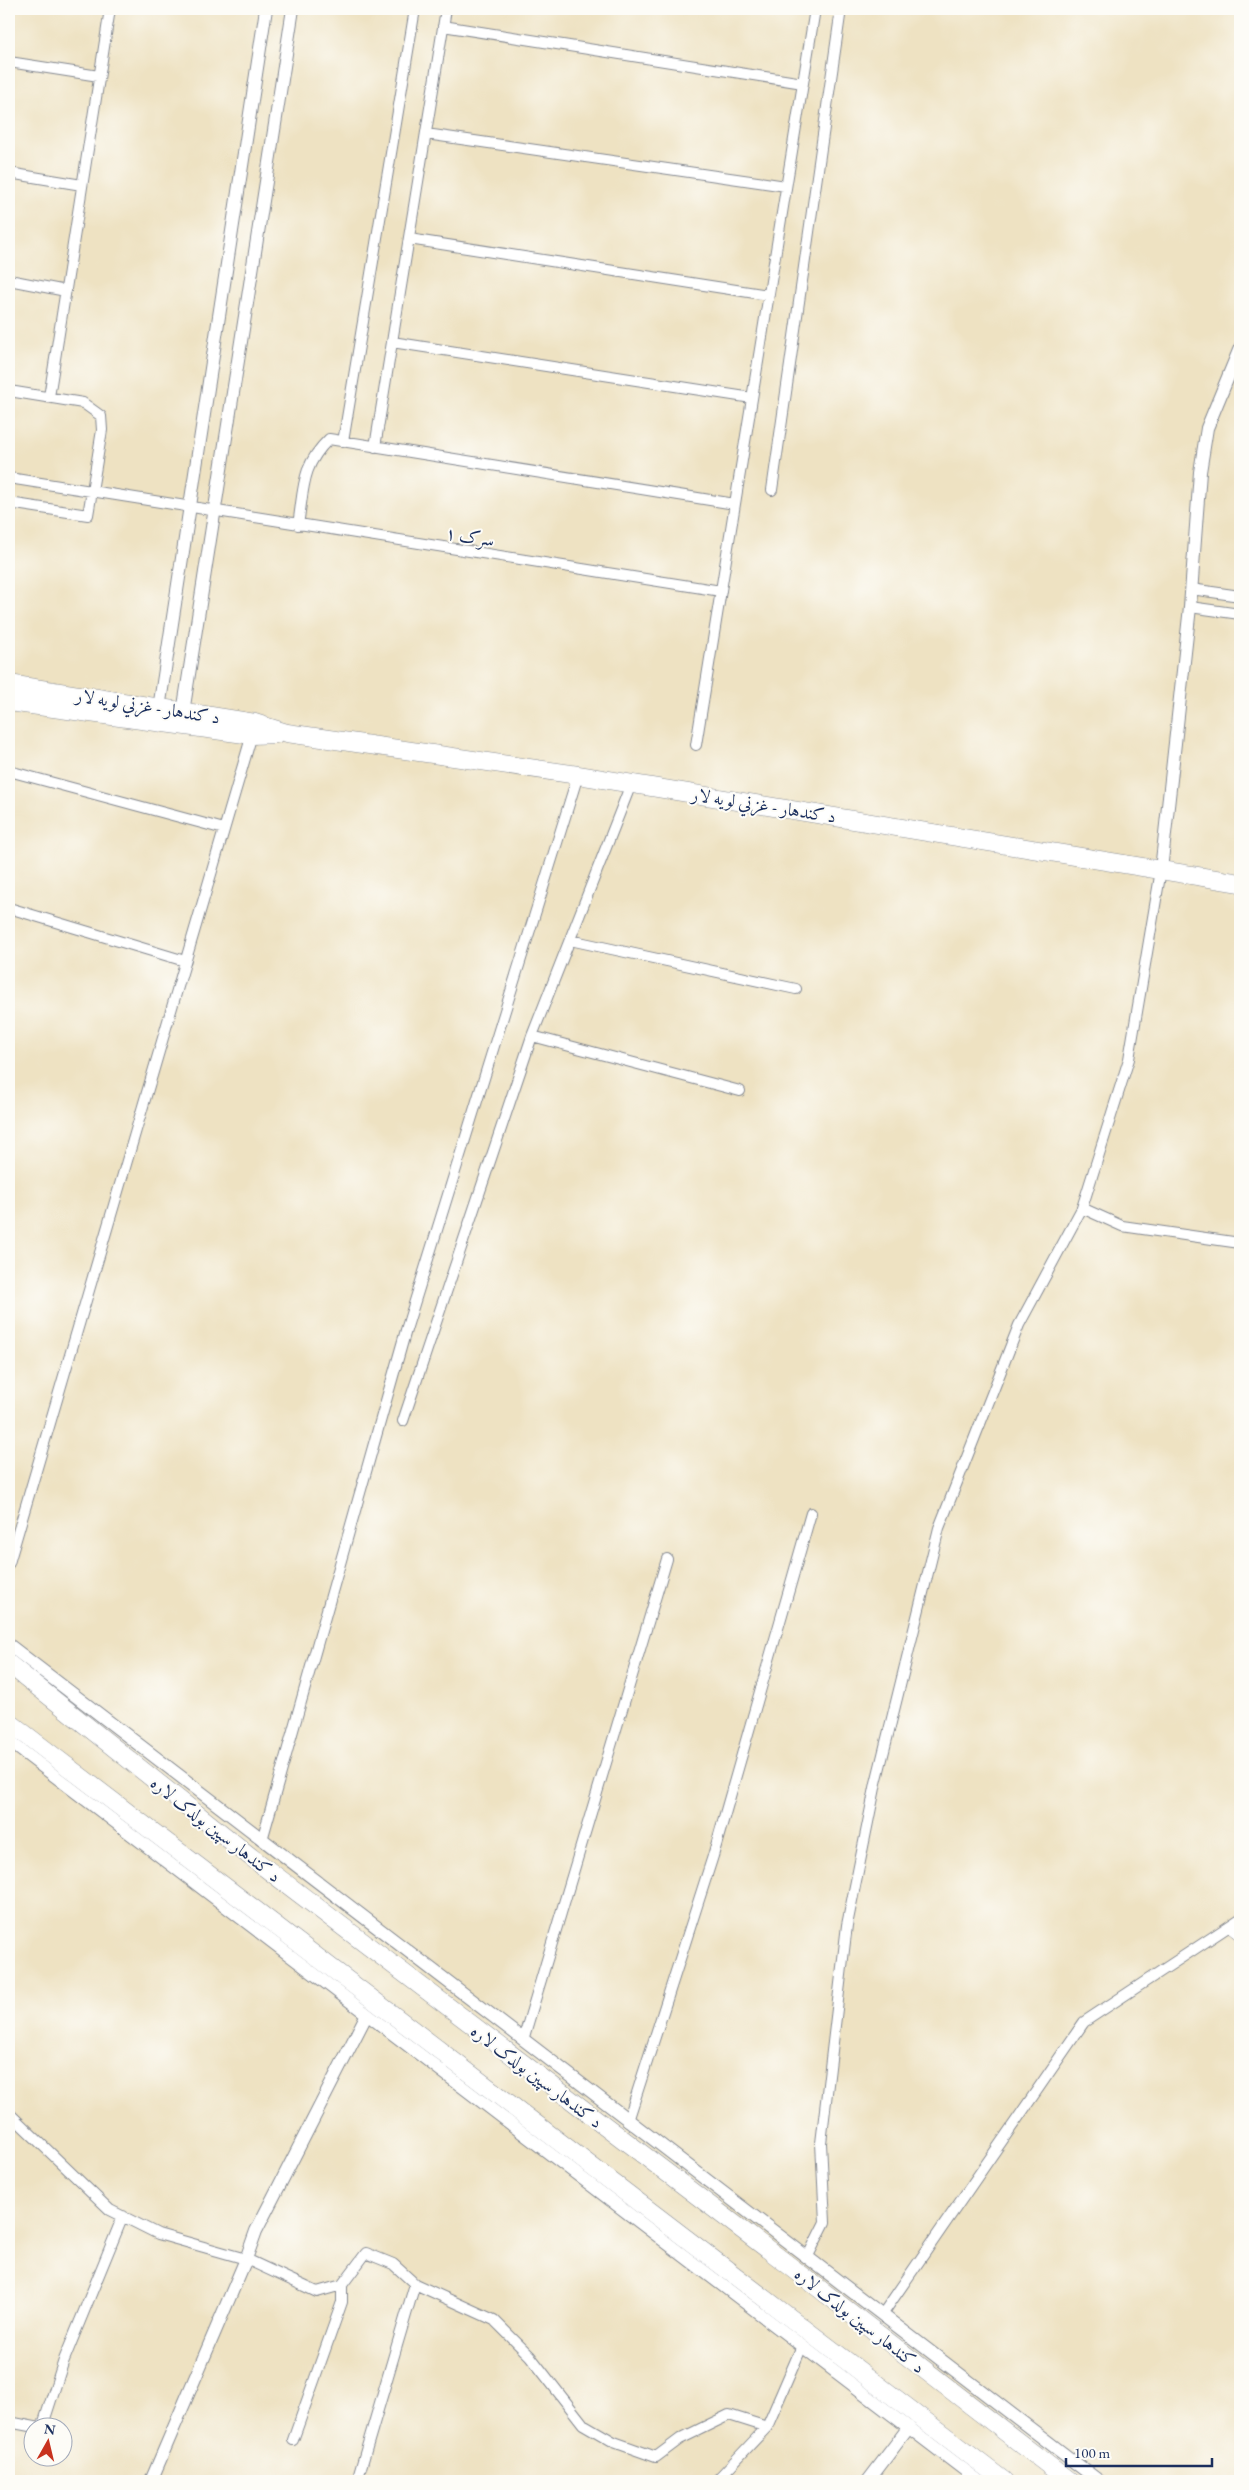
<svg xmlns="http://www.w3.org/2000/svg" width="1249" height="2490" font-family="'EB Garamond',Amiri,serif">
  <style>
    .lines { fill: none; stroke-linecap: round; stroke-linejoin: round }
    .minor-casing { stroke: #848890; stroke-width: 12 }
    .tertiary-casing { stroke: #848890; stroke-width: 14 }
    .trunk-casing { stroke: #848890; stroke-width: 19 }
    .minor { stroke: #fff; stroke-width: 10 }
    .tertiary { stroke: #fff; stroke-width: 12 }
    .trunk { stroke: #fff; stroke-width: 18 }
    .labels { text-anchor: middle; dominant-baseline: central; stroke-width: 4; stroke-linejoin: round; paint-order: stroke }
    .street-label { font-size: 18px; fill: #1b2f5e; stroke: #fdfcf7 }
  </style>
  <rect width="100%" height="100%" fill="#fdfcf7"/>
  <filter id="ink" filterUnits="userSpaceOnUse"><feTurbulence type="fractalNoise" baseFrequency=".02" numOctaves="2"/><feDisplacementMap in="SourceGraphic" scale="10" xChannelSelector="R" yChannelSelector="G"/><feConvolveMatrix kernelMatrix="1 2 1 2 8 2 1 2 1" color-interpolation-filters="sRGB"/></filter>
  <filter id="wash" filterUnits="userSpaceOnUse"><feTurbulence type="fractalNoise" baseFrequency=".0096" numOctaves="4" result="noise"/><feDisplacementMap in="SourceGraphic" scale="20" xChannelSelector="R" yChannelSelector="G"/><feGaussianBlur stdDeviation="1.12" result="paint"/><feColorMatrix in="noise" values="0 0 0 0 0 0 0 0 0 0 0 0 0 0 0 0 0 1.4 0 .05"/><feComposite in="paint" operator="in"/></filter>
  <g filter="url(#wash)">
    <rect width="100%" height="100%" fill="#eee2c2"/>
  </g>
  <g filter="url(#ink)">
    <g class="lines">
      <g class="minor-casing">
        <path id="minor" d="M443,26L803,83
          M9,62L99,76
          M426,134L786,186
          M9,173L82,185
          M409,239L768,295
          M9,280L66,291
          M392,342L752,398
          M9,391L83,403L101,416L102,430L88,515L9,503
          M49,397L110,9
          M343,442L415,9
          M375,447L446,9
          M9,478L721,591
          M772,490L841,9
          M298,525C304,489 301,466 329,439L735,504
          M1191,589L1240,596
          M1190,607L1240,614
          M696,745L815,9
          M9,771L224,829
          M9,908L185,961
          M570,940L796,989
          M532,1036L740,1091
          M1082,1208L1122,1226L1240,1243
          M403,1421L532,1036L631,784
          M9,1563L253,731
          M262,1840L406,1330L578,775
          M1230,1927L1240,1935
          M523,2040L667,1559
          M9,2113L110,2210L158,2234L246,2259L317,2292L342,2285L366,2253L393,2264L415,2284L494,2320L530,2356L583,2424L614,2442L656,2457L680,2439L729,2415L767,2427
          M628,2121L713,1856L811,1513
          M807,2258L825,2222L821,2143L847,1925L876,1783L939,1528L1019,1325L1082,1208L1129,1059L1161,870
          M882,2315L1084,2022L1240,1919
          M9,2422L40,2428
          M42,2428L64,2360L123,2216
          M293,2440L342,2302V2285
          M357,2481L415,2284
          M716,2481L767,2427L802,2346"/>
      </g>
      <g class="tertiary-casing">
        <path id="tertiary" d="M158,715L266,9
          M182,719L293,9
          M1161,870L1190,607L1200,472L1207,428L1240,348
          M9,1645L1099,2481
          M9,1741L979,2481
          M151,2481L246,2259L256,2231L367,2014
          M868,2481L909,2427"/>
      </g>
      <g class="trunk-casing">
        <path id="trunk" d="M9,684L255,723L287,733L578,775L1240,883
          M9,702L252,735L276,734
          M9,1664L251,1857L799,2273L1069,2481
          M9,1722L1004,2481"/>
      </g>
      <use href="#minor" class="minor"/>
      <use href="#tertiary" class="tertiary"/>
      <use href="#trunk" class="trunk"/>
    </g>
  </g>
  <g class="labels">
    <g class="street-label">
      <text transform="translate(470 536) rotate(9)">سرک ۱</text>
      <text transform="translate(148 706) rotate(9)">د کندهار - غزني لويه لار</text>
      <text transform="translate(764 805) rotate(9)">د کندهار - غزني لويه لار</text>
      <text transform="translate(216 1829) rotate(38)">د کندهار سپین بولدک لاره</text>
      <text transform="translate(537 2076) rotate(37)">د کندهار سپین بولدک لاره</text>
      <text transform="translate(860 2320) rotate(38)">د کندهار سپین بولدک لاره</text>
    </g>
  </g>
  <rect width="1249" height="2490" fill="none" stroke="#fdfcf7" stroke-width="30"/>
  <g transform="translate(48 2442) rotate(8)"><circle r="24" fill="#fdfcf7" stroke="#a3aaba"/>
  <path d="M0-4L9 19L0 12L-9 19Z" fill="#c8321e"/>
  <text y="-8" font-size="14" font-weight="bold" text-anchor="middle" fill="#1b2f5e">N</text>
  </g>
  <path d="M1066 2458v8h146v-8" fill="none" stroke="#1b2f5e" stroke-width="2.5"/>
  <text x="1074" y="2458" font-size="15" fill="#1b2f5e" stroke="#fdfcf7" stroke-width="4" paint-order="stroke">100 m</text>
</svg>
